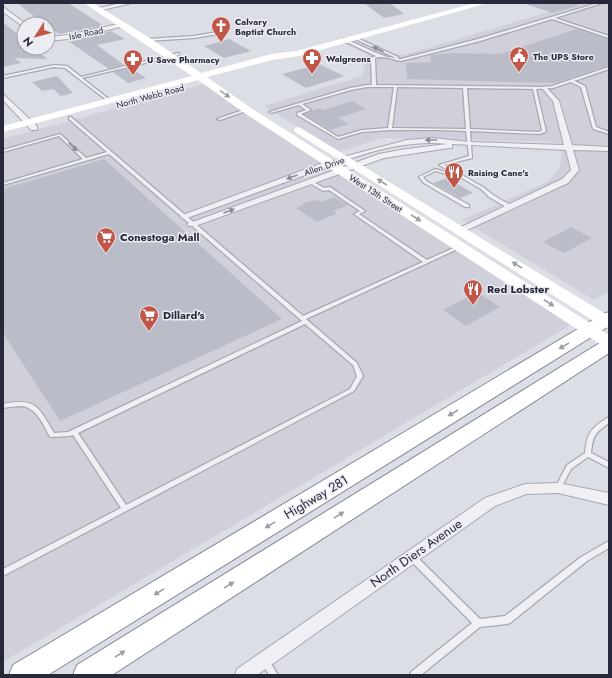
<svg xmlns="http://www.w3.org/2000/svg" width="612" height="678" font-family="Jost,sans-serif">
  <style>
    .built { fill: #cfd0da }
    .building { fill: #babcc8 }
    .lines { fill: none; stroke-linecap: round; stroke-linejoin: round }
    .service-casing { stroke: #a6a8b2; stroke-width: 2.5 }
    .minor-casing { stroke: #a6a8b2; stroke-width: 2 }
    .trunk-casing { stroke: #85889b; stroke-width: 2 }
    .service { fill: #efeff4; fill-rule: evenodd }
    .minor { fill: #efeff4; fill-rule: evenodd }
    .secondary { fill: #fff; fill-rule: evenodd }
    .trunk { fill: #fff; fill-rule: evenodd }
    .oneway { fill: #8b8c97 }
    .oneway2 { fill: #9e9fa6 }
    .labels { text-anchor: middle; dominant-baseline: central; stroke-width: 3; stroke-linejoin: round; paint-order: stroke }
    .far-poi-label { font-size: 9px; font-weight: bold; fill: #27293a; stroke: #ecedf3; text-anchor: start }
    .far-street-label { font-size: 9px; fill: #27293a; stroke: #ecedf3 }
    .poi-label { font-size: 11px; font-weight: bold; fill: #27293a; stroke: #ecedf3; text-anchor: start }
    .near-street-label { font-size: 13px; fill: #27293a; stroke: #ecedf3 }
  </style>
  <rect width="100%" height="100%" fill="#dcdee5"/>
  <path class="built" d="M579,3H609V291L594,300L462,220L549,181L560,168L562,151L558,142L381,138L339,152L264,106L362,76L367,53L403,55Z
    M204,84L574,323L3,662V139Z"/>
  <path class="building" d="M17,3H68L104,26L59,34L48,27V24H44Z
    M364,3H390L404,14L384,18Z
    M528,3H577L578,6L553,13L528,5Z
    M3,22L24,40V48H35L47,59L14,58L21,63L3,67Z
    M577,29L609,39V65L555,83L407,79L406,63L431,62L430,55L453,53L500,54Z
    M111,31L125,39L97,45L124,65L109,69L68,41Z
    M229,39L251,51L224,58L204,46Z
    M319,64L344,76L306,88L282,74Z
    M131,68L146,78L128,83L113,72Z
    M57,76L73,93L61,96L53,89L42,91L32,82Z
    M352,101L366,109L338,118L349,124L330,130L304,114L320,108L324,110Z
    M104,159L282,319L60,421L3,333V189Z
    M447,178L473,193L460,198L433,183Z
    M335,197L348,205L333,211L337,213L317,222L296,208L303,205V203L318,200L322,202Z
    M571,227L592,238L564,253L543,242Z
    M477,292L500,307L466,326L443,310Z"/>
  <g class="lines">
    <g class="service-casing">
      <path id="service" d="M598,3H602L555,18L609,36V38L552,19L480,41L401,61C393,60 382,55 375,58L376,85L545,87L552,86L609,67V69L574,81L585,86L596,127L609,132V134L593,129L581,87L571,82L553,88L536,89L546,131L545,132L539,134L470,131L472,158L444,165L483,187L493,195L512,206V208H508L489,197L481,189L439,165L469,156L466,131L439,130H390L362,132L338,139L297,115V113L306,110L299,105L271,113L269,112L350,88L367,85H372L371,58L376,56L344,41V39H346L374,52L387,57L396,58L353,38L355,37L398,57V59H401L478,39ZM367,87H394L388,128L362,130L338,137L301,114L311,110L302,104L351,90ZM397,87L463,88L466,129L392,128ZM467,88L533,89L542,130L539,132L470,129Z
        M223,31H224V33L194,38L147,41L146,40L147,39L194,36Z
        M178,53H179V55L82,78L110,100V102H109L65,68L54,67L3,78V76L54,65L67,66L81,77Z
        M246,109L249,110L220,120L217,119Z
        M69,117H71L303,316L423,262L354,214L360,211L329,190L323,191L310,183V181H312L324,188L330,187L365,211L359,214L427,260L458,246H460L462,247L306,319L357,363L363,376L354,391L3,576V569L121,508L73,435L69,436L52,437H50C44,426 37,408 22,406C16,406 9,407 3,408V404C36,398 38,406 54,433L68,432L302,321L109,154L3,185V183L83,159L59,136L3,152V150L60,134L86,158L107,152L69,119ZM305,324L353,365L357,376L350,389L126,505L78,433Z
        M435,169L452,174L450,175L435,171L423,177L426,181L469,205V207H465L424,183L419,177Z
        M607,418H609V423C595,433 593,435 591,453L609,462V468L588,457L571,469L560,490L558,491L556,490L555,488L567,465L585,453C587,433 590,429 607,418Z
        M609,541V548L587,561L510,623L507,624L480,627L421,675H410L411,672L472,623L409,559L408,557L409,555L412,554L415,555L480,619L505,616L581,557Z
        M264,656L267,657L278,675H269L260,660L261,657Z"/>
    </g>
    <g class="minor-casing">
      <path id="minor" d="M121,3H132L98,11L95,9Z
        M3,7L26,24H24V27L3,12Z
        M123,23L125,26L68,39L48,41V37L68,35Z
        M545,86L559,101L572,145L609,147V151L573,150L579,170L568,183L463,232H457L455,230L562,179L571,170L566,150L452,144V148H449L384,158L195,226H189L187,224L379,154L400,150L447,144C396,138 344,161 297,178C260,191 224,205 187,218L184,219L180,216L328,161L407,140L433,138L469,142L564,145L553,101L542,88Z
        M3,94L37,126V130H31L3,100Z
        M558,483L609,493V505L558,493L526,494L495,506L257,675H235L237,669L485,498L525,484Z"/>
    </g>
    <g class="trunk-casing">
      <path id="trunk" d="M609,312V326L48,675H9L13,665L603,314Z
        M609,339V353L112,675H73L77,665L603,341Z"/>
    </g>
    <use href="#service" class="service"/>
    <use href="#minor" class="minor"/>
    <path class="secondary" d="M84,3H93L150,38L201,73L272,54L296,51L475,3H488L299,56L272,60L207,77L251,108L609,335V347L603,346L243,112L198,80L3,132V126L192,76Z
      M299,127L609,316V328L603,327L295,132L294,130L295,128Z"/>
    <use href="#trunk" class="trunk"/>
  </g>
  <defs><path id="oneway-solid" d="M-6-.8H1V-3.2L6.5 0L1 3.2V.8H-6Z"/></defs>
  <g class="oneway">
    <use href="#oneway-solid" transform="translate(378 49) rotate(-155)"/>
    <use href="#oneway-solid" transform="translate(431 140) rotate(178)"/>
    <use href="#oneway-solid" transform="translate(73 147) rotate(44)"/>
    <use href="#oneway-solid" transform="translate(292 177) rotate(160)"/>
    <use href="#oneway-solid" transform="translate(229 211) rotate(-20)"/>
  </g>
  <g class="oneway2">
    <use href="#oneway-solid" transform="translate(225 94) rotate(34)"/>
    <use href="#oneway-solid" transform="translate(382 182) rotate(-148)"/>
    <use href="#oneway-solid" transform="translate(416 218) rotate(33)"/>
    <use href="#oneway-solid" transform="translate(517 265) rotate(-148)"/>
    <use href="#oneway-solid" transform="translate(549 303) rotate(33)"/>
    <use href="#oneway-solid" transform="translate(564 346) rotate(149)"/>
    <use href="#oneway-solid" transform="translate(453 413) rotate(149)"/>
    <use href="#oneway-solid" transform="translate(339 515) rotate(-32)"/>
    <use href="#oneway-solid" transform="translate(270 525) rotate(149)"/>
    <use href="#oneway-solid" transform="translate(229 585) rotate(-32)"/>
    <use href="#oneway-solid" transform="translate(159 592) rotate(149)"/>
    <use href="#oneway-solid" transform="translate(120 654) rotate(-32)"/>
  </g>
  <defs>
    <g id="church-pin" transform="scale(1)"><path d="M0 17L-7.5 6A9.5 9.5 0 1 1 7.5 6Z" fill="#c25649" stroke="#ecedf3"/><path d="M-1.2-6h2.4v3.5h3.3v2.4h-3.3V6h-2.4V-.1h-3.3v-2.4h3.3Z" fill="#fff"/></g>
    <g id="civic-pin" transform="scale(1)"><path d="M0 17L-7.5 6A9.5 9.5 0 1 1 7.5 6Z" fill="#c25649" stroke="#ecedf3"/><path d="M-.6-6.5H3V-4.5H.6V-3L4-1V1h2V6H-6V1h2V-1L-.6-3ZM-1.2 2.5V6h2.4V2.5Z" fill="#fff"/></g>
    <g id="pharmacy-pin" transform="scale(1)"><path d="M0 17L-7.5 6A9.5 9.5 0 1 1 7.5 6Z" fill="#c25649" stroke="#ecedf3"/><path d="M-2-6h4v4h4v4h-4v4h-4v-4h-4v-4h4Z" fill="#fff"/></g>
    <g id="restaurant-pin" transform="scale(1)"><path d="M0 17L-7.5 6A9.5 9.5 0 1 1 7.5 6Z" fill="#c25649" stroke="#ecedf3"/><path d="M-5-6h1v4h1v-4h1v4h1v-4h1v5L-1.5 .5V6h-2V.5L-5-1ZM5-6V6H3V1.5H1.5Q1.5-4 5-6Z" fill="#fff"/></g>
    <g id="supermarket-pin" transform="scale(1)"><path d="M0 17L-7.5 6A9.5 9.5 0 1 1 7.5 6Z" fill="#c25649" stroke="#ecedf3"/><path d="M-6-5.5h2.5l.6 2H6L4.5 2H-2.5L-4.4-4H-6ZM-1.5 3.2a1.3 1.3 0 1 0 .1 0ZM3 3.2a1.3 1.3 0 1 0 .1 0Z" fill="#fff"/></g>
  </defs>
  <g fill-rule="evenodd">
    <use href="#church-pin" x="221" y="26"/>
    <use href="#civic-pin" x="519" y="56"/>
    <use href="#pharmacy-pin" x="312" y="58"/>
    <use href="#pharmacy-pin" x="133" y="59"/>
    <use href="#restaurant-pin" x="454" y="172"/>
    <use href="#supermarket-pin" x="106" y="237"/>
    <use href="#restaurant-pin" x="473" y="289"/>
    <use href="#supermarket-pin" x="149" y="315"/>
  </g>
  <g class="labels">
    <g class="far-poi-label">
      <text x="235" y="21">Calvary<tspan x="235" dy="10">Baptist Church</tspan></text>
      <text x="533" y="56">The UPS Store</text>
      <text x="326" y="58">Walgreens</text>
      <text x="147" y="59">U Save Pharmacy</text>
      <text x="468" y="172">Raising Cane's</text>
    </g>
    <g class="far-street-label">
      <text transform="translate(86 33) rotate(-12)">Isle Road</text>
      <text transform="translate(150 96) rotate(-15)">North Webb Road</text>
      <text transform="translate(324 166) rotate(-19)">Allen Drive</text>
      <text transform="translate(376 193) rotate(33)">West 13th Street</text>
    </g>
    <g class="poi-label">
      <text x="120" y="237">Conestoga Mall</text>
      <text x="487" y="289">Red Lobster</text>
      <text x="163" y="315">Dillard's</text>
    </g>
    <g class="near-street-label">
      <text transform="translate(316 497) rotate(-31)">Highway 281</text>
      <text transform="translate(416 553) rotate(-35)">North Diers Avenue</text>
    </g>
  </g>
  <rect width="612" height="678" fill="none" stroke="#27293a" stroke-width="8"/>
  <g transform="translate(36 36) rotate(234)"><circle r="19" fill="#ecedf3" stroke="#9d9fa9"/>
  <path d="M0-3L7 15L0 10L-7 15Z" fill="#c25649"/>
  <text y="-6" font-size="11" font-weight="bold" text-anchor="middle" fill="#27293a">N</text>
  </g>
</svg>
